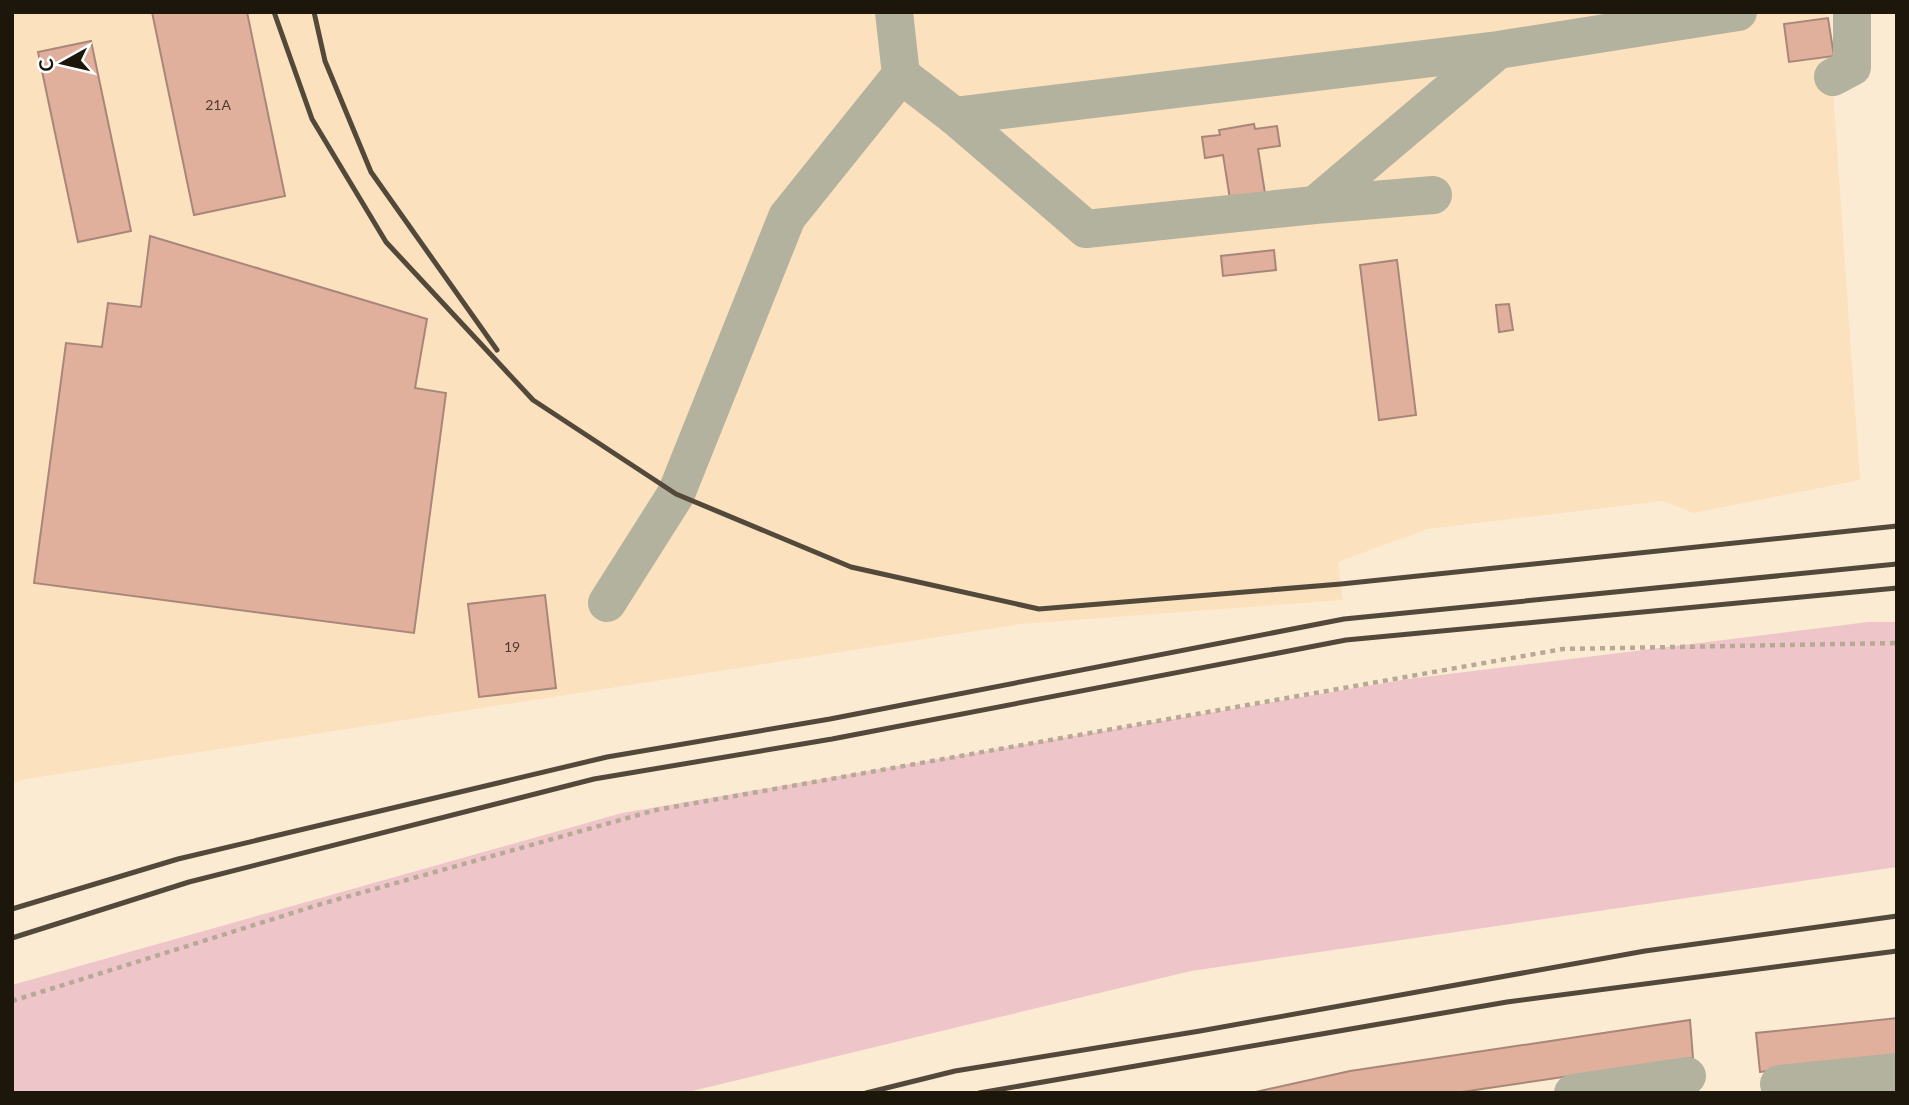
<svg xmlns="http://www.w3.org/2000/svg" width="1909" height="1105" font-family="Lato,sans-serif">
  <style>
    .built { fill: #fbe1bd }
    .green { fill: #eec6ca }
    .building { fill: #e0b09c; stroke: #a8877a; stroke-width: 2 }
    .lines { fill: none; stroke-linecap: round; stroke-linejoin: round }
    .path { stroke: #b7a995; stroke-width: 4.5; stroke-dasharray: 5 5; stroke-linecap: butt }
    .minor { stroke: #b2b29e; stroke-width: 38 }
    .rail { stroke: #53493b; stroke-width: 5 }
    .labels { text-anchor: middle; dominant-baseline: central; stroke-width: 5; stroke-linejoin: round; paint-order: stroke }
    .number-label { font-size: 14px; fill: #4e3c2f }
  </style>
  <rect width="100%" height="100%" fill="#fcebd3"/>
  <path class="built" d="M12,12H1825L1828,18L1860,480L1693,513L1663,501L1427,529L1338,562L1343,600L1021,624L26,779L12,784Z"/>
  <path class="green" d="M1868,622H1897V867L1191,971L684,1093H12V985L622,813L1408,679Z"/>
  <path class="building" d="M152,12H247L285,196L194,215Z
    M1828,18L1834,56L1789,62L1784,24Z
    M91,41L131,231L78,242L38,52Z
    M1254,124L1255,129L1277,126L1280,146L1258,149L1265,193L1230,199L1223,155L1205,158L1202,137L1220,135L1219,130Z
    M150,236L427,319L415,388L446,393L414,633L34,583L66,343L102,347L108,303L141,307Z
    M1274,250L1276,270L1223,276L1221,256Z
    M1397,260L1416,415L1379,420L1360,265Z
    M1509,304L1513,330L1499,332L1496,305Z
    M545,595L556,688L479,697L468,604Z
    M1897,1018V1058L1760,1072L1756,1033Z
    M1690,1020L1693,1058L1455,1093H1251L1350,1071Z"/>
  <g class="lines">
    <path class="path" d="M12,1001L321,904L656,810L1563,649L1897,643"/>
    <path class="minor" d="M894,12L901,75L957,118L1086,229L1315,205L1498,50
      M1833,77L1852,67V12
      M954,116L1498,50L1738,12
      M1315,205L1433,195
      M607,603L676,494L787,217L901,75
      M1779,1084L1897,1072
      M1573,1093L1687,1076"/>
    <path class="rail" d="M274,12L312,119L386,242L533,400L676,494L851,567L1039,609L1341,584L1897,526
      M314,12L325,61L371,172L497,350
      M12,909L178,859L607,757L830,719L1344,619L1897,564
      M12,938L189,882L594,779L832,739L1346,640L1897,588
      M866,1093L955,1071L1200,1031L1645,951L1897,916
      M979,1093L1507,1002L1897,951"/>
  </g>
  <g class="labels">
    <g class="number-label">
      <text x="218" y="104">21А</text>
      <text x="512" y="646">19</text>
    </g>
  </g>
  <rect width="1909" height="1105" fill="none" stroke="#1d160b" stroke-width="28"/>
  <g transform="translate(63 63) rotate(262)" stroke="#ffffff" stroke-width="5" paint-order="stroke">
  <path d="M0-5L12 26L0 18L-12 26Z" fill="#1d160b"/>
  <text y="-10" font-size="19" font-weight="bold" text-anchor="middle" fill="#1d160b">С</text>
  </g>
</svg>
